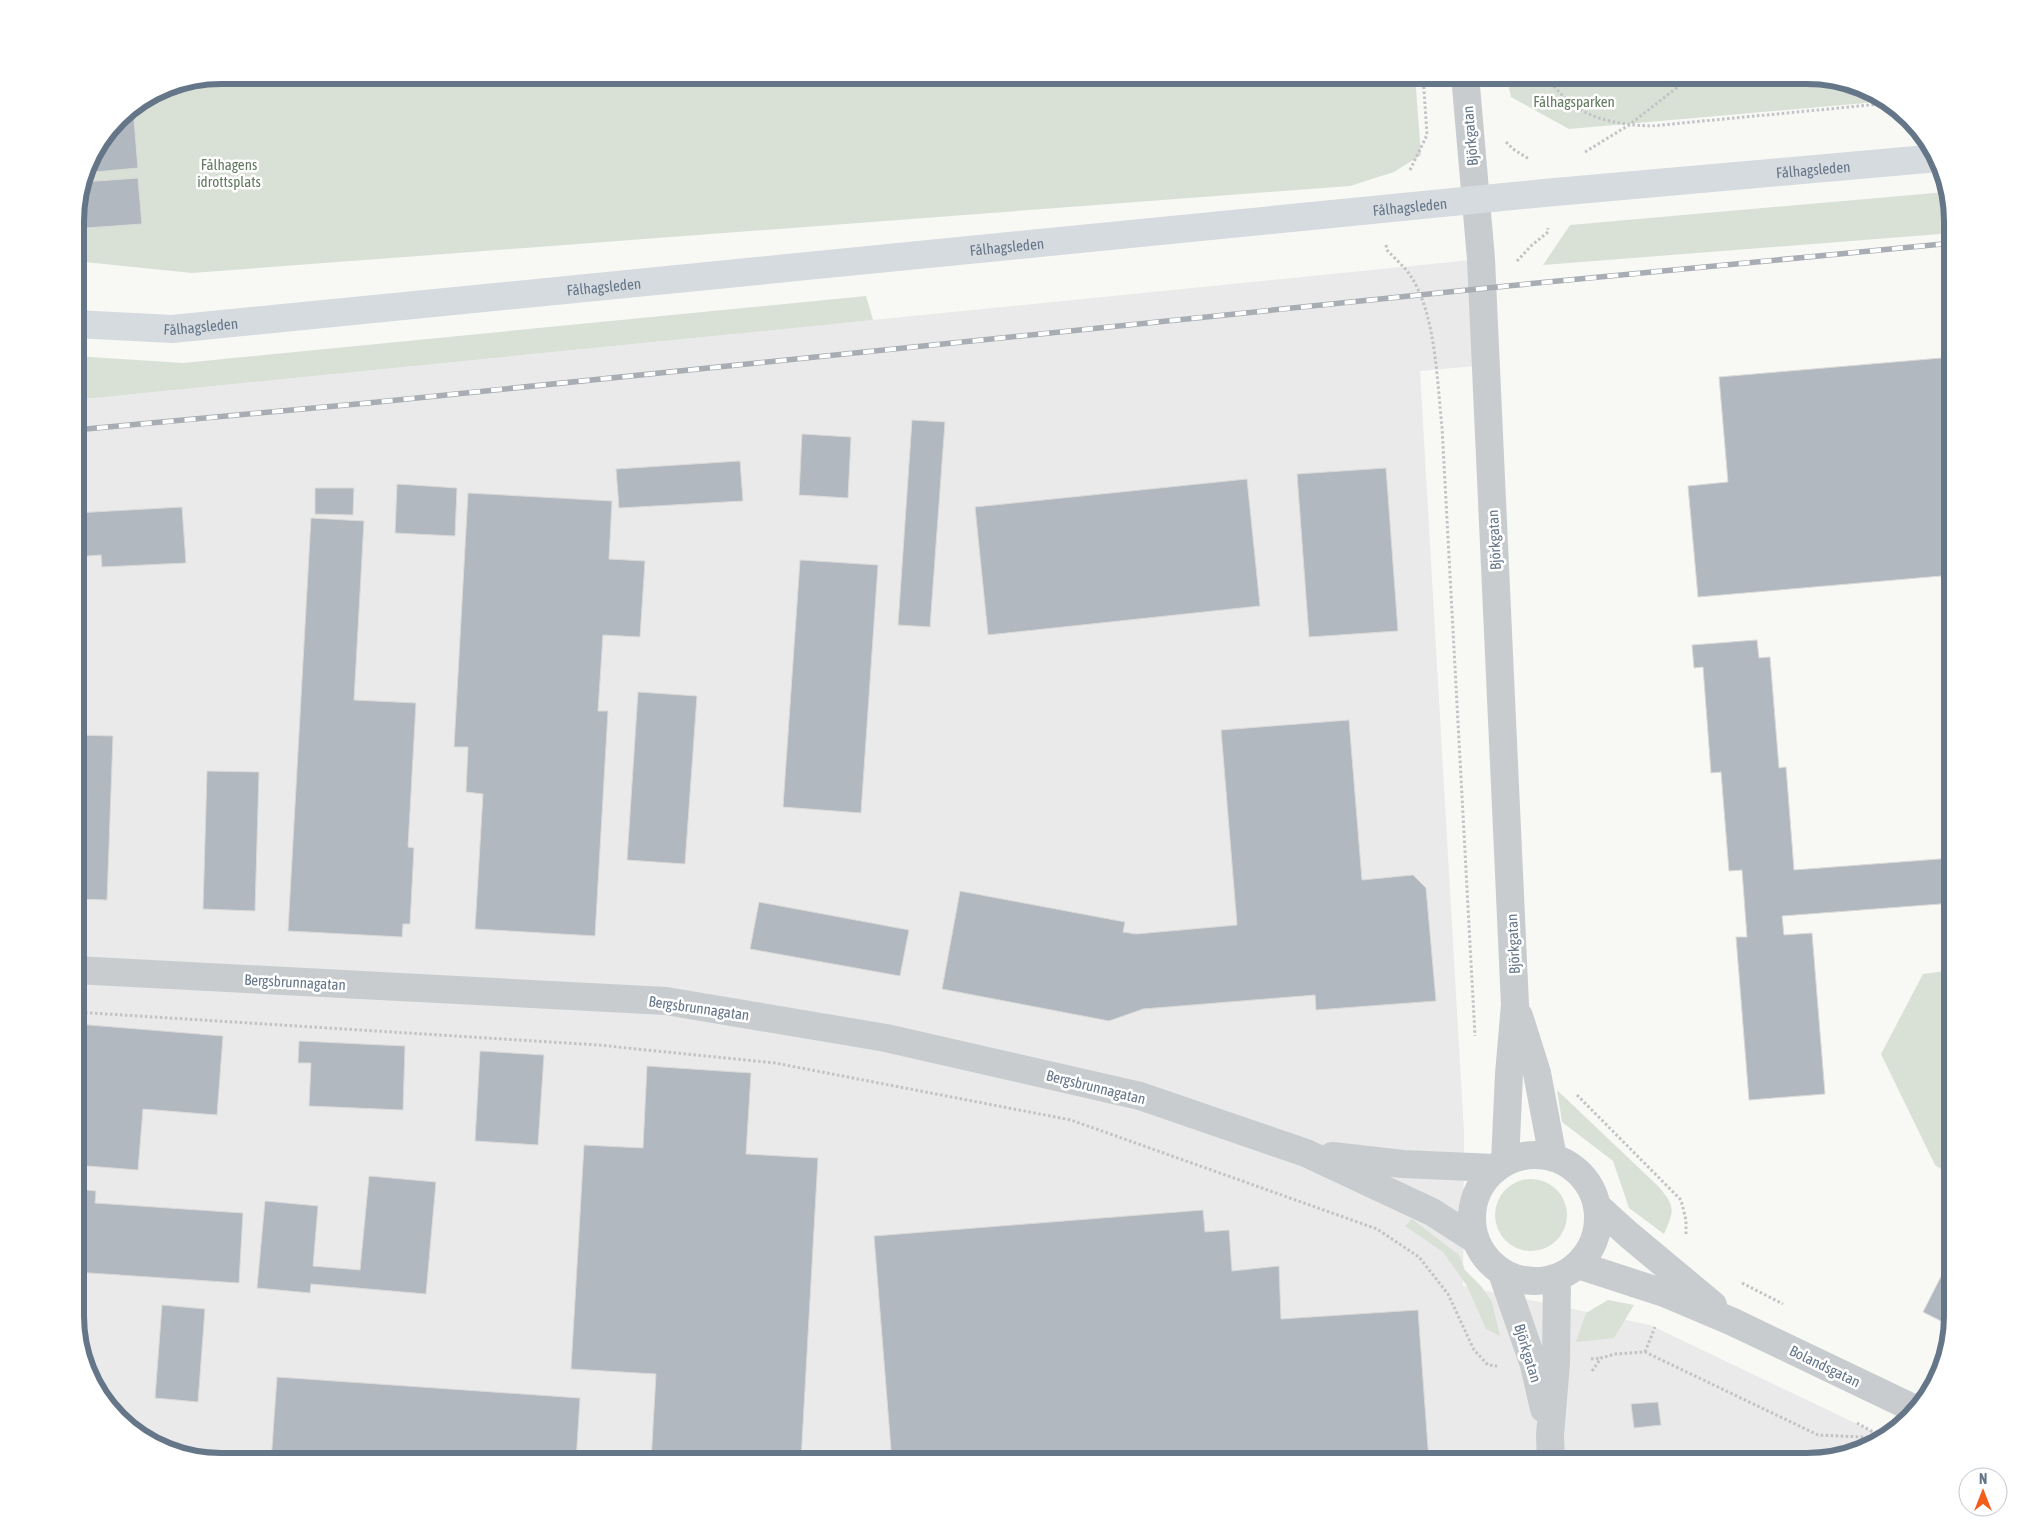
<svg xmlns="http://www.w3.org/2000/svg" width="2028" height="1537" font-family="'Asap Condensed',sans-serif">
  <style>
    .built { fill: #e9eae9 }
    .green { fill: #d9e1d6 }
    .building { fill: #b1b8bf; stroke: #dadad8 }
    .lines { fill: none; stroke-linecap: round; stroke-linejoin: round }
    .path { stroke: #c1c3c6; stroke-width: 3; stroke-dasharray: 2.5 2.5; stroke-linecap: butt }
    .street { stroke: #c8cccf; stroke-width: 28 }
    .secondary { stroke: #d6dbe0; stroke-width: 28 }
    .rail-casing { stroke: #a8adb4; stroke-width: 5.5 }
    .rail { stroke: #fff; stroke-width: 4; stroke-dasharray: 11; stroke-linecap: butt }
    .labels { text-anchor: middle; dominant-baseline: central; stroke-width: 5; stroke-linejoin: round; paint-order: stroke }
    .park-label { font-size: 15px; fill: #647a60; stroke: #fff }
    .street-label { font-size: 15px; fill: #657689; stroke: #fff }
    .rim { fill: none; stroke: #657689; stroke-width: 6 }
  </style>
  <rect width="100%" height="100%" fill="#f8f8f5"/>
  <path class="built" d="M1481,259L1486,365L1420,371L1464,1133L1463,1286L1650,1325L1884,1437L1871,1447L1807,1462H220L174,1454L132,1432L90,1381L75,1326V400Z"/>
  <path class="green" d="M221,75H1415L1421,155L1394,172L1350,186L192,273L75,261V211L86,165L118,117L165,86Z
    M1506,75H1808L1854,83L1888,101L1569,129L1511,97Z
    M1946,192L1953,220V233L1543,265L1570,225Z
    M866,296L873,320L75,400V356L183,363Z
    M1953,970V1177L1935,1165L1881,1054L1923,974Z
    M1557,1090L1659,1187C1676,1207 1674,1211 1664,1234L1629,1208L1613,1161L1562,1122Z
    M1495 1215a36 36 0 1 1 72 0a36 36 0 1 1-72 0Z
    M1412,1219L1459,1255L1465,1270L1481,1286L1492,1302L1500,1336L1486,1329L1467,1286L1443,1252L1405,1226Z
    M1608,1300L1634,1305L1614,1338L1576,1342L1586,1313Z"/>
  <path class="building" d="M133,107L138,168L84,173L86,165L118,117Z
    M138,178L142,224L86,228L82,182Z
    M1953,357V575L1698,597L1688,486L1728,482L1719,377Z
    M912,420L945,422L930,627L898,625Z
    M802,434L851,437L848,498L799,495Z
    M740,461L743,501L619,508L616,469Z
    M1386,468L1398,631L1309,637L1297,474Z
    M1247,479L1260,606L988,635L975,507Z
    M397,484L457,488L455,536L395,533Z
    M315,488H354L353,515L315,514Z
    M468,493L612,501L609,559L645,561L640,637L603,635L598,711H608L595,936L475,929L483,794L466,792L468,747H454Z
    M182,507L186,563L102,567L101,555L75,557V513Z
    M311,518L364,521L354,700L416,703L408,847L414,848L410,924H403L402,937L288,931Z
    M800,560L878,565L861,813L783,807Z
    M1757,640L1759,658L1770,657L1779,768L1786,767L1794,870L1953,858V903L1782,916L1784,935L1812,933L1825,1094L1749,1100L1736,937H1747L1742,870L1729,871L1721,772L1711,773L1703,667L1694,668L1692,645Z
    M638,692L697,696L685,864L627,860Z
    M1349,720L1362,880L1413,875L1426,888L1436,1001L1316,1010L1315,995L1143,1009L1109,1021L942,989L960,891L1125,922L1123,932L1136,934L1237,925L1221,730Z
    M75,735L113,736L107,900L75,899Z
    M1947,765H1953V842Z
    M207,771L259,772L255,911L203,909Z
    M759,902L909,930L900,976L750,949Z
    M77,1024L223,1036L217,1115L143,1109L138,1170L75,1165V1050Z
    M299,1041L405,1046L403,1110L309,1106L311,1063H298Z
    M480,1051L544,1055L538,1145L475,1141Z
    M647,1066L751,1073L746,1154L818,1158L801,1460L708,1454L707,1462H651L656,1374L571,1369L584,1145L643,1148Z
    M369,1176L436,1182L426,1294L311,1284L310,1293L257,1288L265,1201L318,1206L313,1266L360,1270Z
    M75,1189L96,1191L95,1203L243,1213L239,1283L75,1272Z
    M1203,1210L1205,1232L1229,1230L1232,1271L1279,1266L1281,1319L1418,1310L1429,1462H892L874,1236Z
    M1953,1253V1317L1951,1326L1923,1312Z
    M162,1305L205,1309L198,1402L155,1398Z
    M277,1377L580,1398L576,1462H271Z
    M1658,1402L1661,1425L1634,1428L1631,1404Z"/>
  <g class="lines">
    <path class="path" d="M1544,75C1552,84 1561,95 1571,103C1593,121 1624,125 1651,126L1891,103
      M1506,142L1513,149L1529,159
      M1585,152L1629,125L1693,75
      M1410,170L1427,135L1423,75
      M1386,245L1387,250C1394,258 1404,266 1410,275C1436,313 1437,382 1442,427L1475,1036
      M1517,261L1532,245L1548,232V228
      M75,1012L598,1045L775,1063L1071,1120L1377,1229L1419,1257L1448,1294L1474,1350L1488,1365L1497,1366
      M1577,1095L1681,1200L1686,1220V1236
      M1742,1283L1783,1304
      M1645,1352L1655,1327
      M1591,1359L1601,1358
      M1592,1371L1601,1358L1615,1354L1645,1352L1818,1435L1883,1438
      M1857,1423L1882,1437"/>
    <path class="street" d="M1465,75L1481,259L1515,1005L1509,1074L1505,1162
      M75,970L666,1001L886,1038L1140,1096L1306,1153L1432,1212L1474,1239
      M1519,1016L1537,1073L1553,1158
      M1472 1218a63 63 0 1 1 126 0a63 63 0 1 1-126 0Z
      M1332,1156L1403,1164L1494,1168
      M1597,1206L1629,1235L1713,1305
      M1578,1265L1667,1294L1733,1322L1917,1410
      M1502,1273L1534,1365L1544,1409
      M1551,1462L1550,1435L1556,1363L1557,1278"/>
    <path class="secondary" id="s1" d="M75,324L172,329L1544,193L1938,158"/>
    <g class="rail-casing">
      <path id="rail" d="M75,430L368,403L1507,286L1953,243"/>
    </g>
    <use href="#rail" class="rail"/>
  </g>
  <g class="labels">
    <g class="park-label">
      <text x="1574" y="101">Fålhagsparken</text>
      <text x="229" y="164">Fålhagens<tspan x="229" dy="17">idrottsplats</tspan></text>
    </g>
    <g class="street-label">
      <text transform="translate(1470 136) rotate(-95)">Björkgatan</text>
      <text stroke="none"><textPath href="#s1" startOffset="1746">Fålhagsleden</textPath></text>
      <text stroke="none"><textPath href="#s1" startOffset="1341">Fålhagsleden</textPath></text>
      <text stroke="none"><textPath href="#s1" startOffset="936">Fålhagsleden</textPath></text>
      <text stroke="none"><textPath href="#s1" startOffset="531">Fålhagsleden</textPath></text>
      <text stroke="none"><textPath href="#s1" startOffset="126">Fålhagsleden</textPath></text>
      <text transform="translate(1494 540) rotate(-93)">Björkgatan</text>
      <text transform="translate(1513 944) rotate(-93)">Björkgatan</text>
      <text transform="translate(295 982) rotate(3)">Bergsbrunnagatan</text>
      <text transform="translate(699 1008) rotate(8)">Bergsbrunnagatan</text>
      <text transform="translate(1096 1087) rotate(14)">Bergsbrunnagatan</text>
      <text transform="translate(1528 1353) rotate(73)">Björkgatan</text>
      <text transform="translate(1825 1366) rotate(26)">Bolandsgatan</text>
    </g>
  </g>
  <path d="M0 0H2028V1537H0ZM221 84H1807A137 137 0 0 1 1944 221V1316A137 137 0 0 1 1807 1453H221A137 137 0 0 1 84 1316V221A137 137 0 0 1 221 84Z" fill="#fff" fill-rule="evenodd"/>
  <path class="rim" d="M221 84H1807A137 137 0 0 1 1944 221V1316A137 137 0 0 1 1807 1453H221A137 137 0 0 1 84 1316V221A137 137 0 0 1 221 84Z"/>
  <g transform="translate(1983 1492)"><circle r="24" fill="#ffffff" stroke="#c1c8d0"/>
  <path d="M0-4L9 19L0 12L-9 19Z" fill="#f25e1c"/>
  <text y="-8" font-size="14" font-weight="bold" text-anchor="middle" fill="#657689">N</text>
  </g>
</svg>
